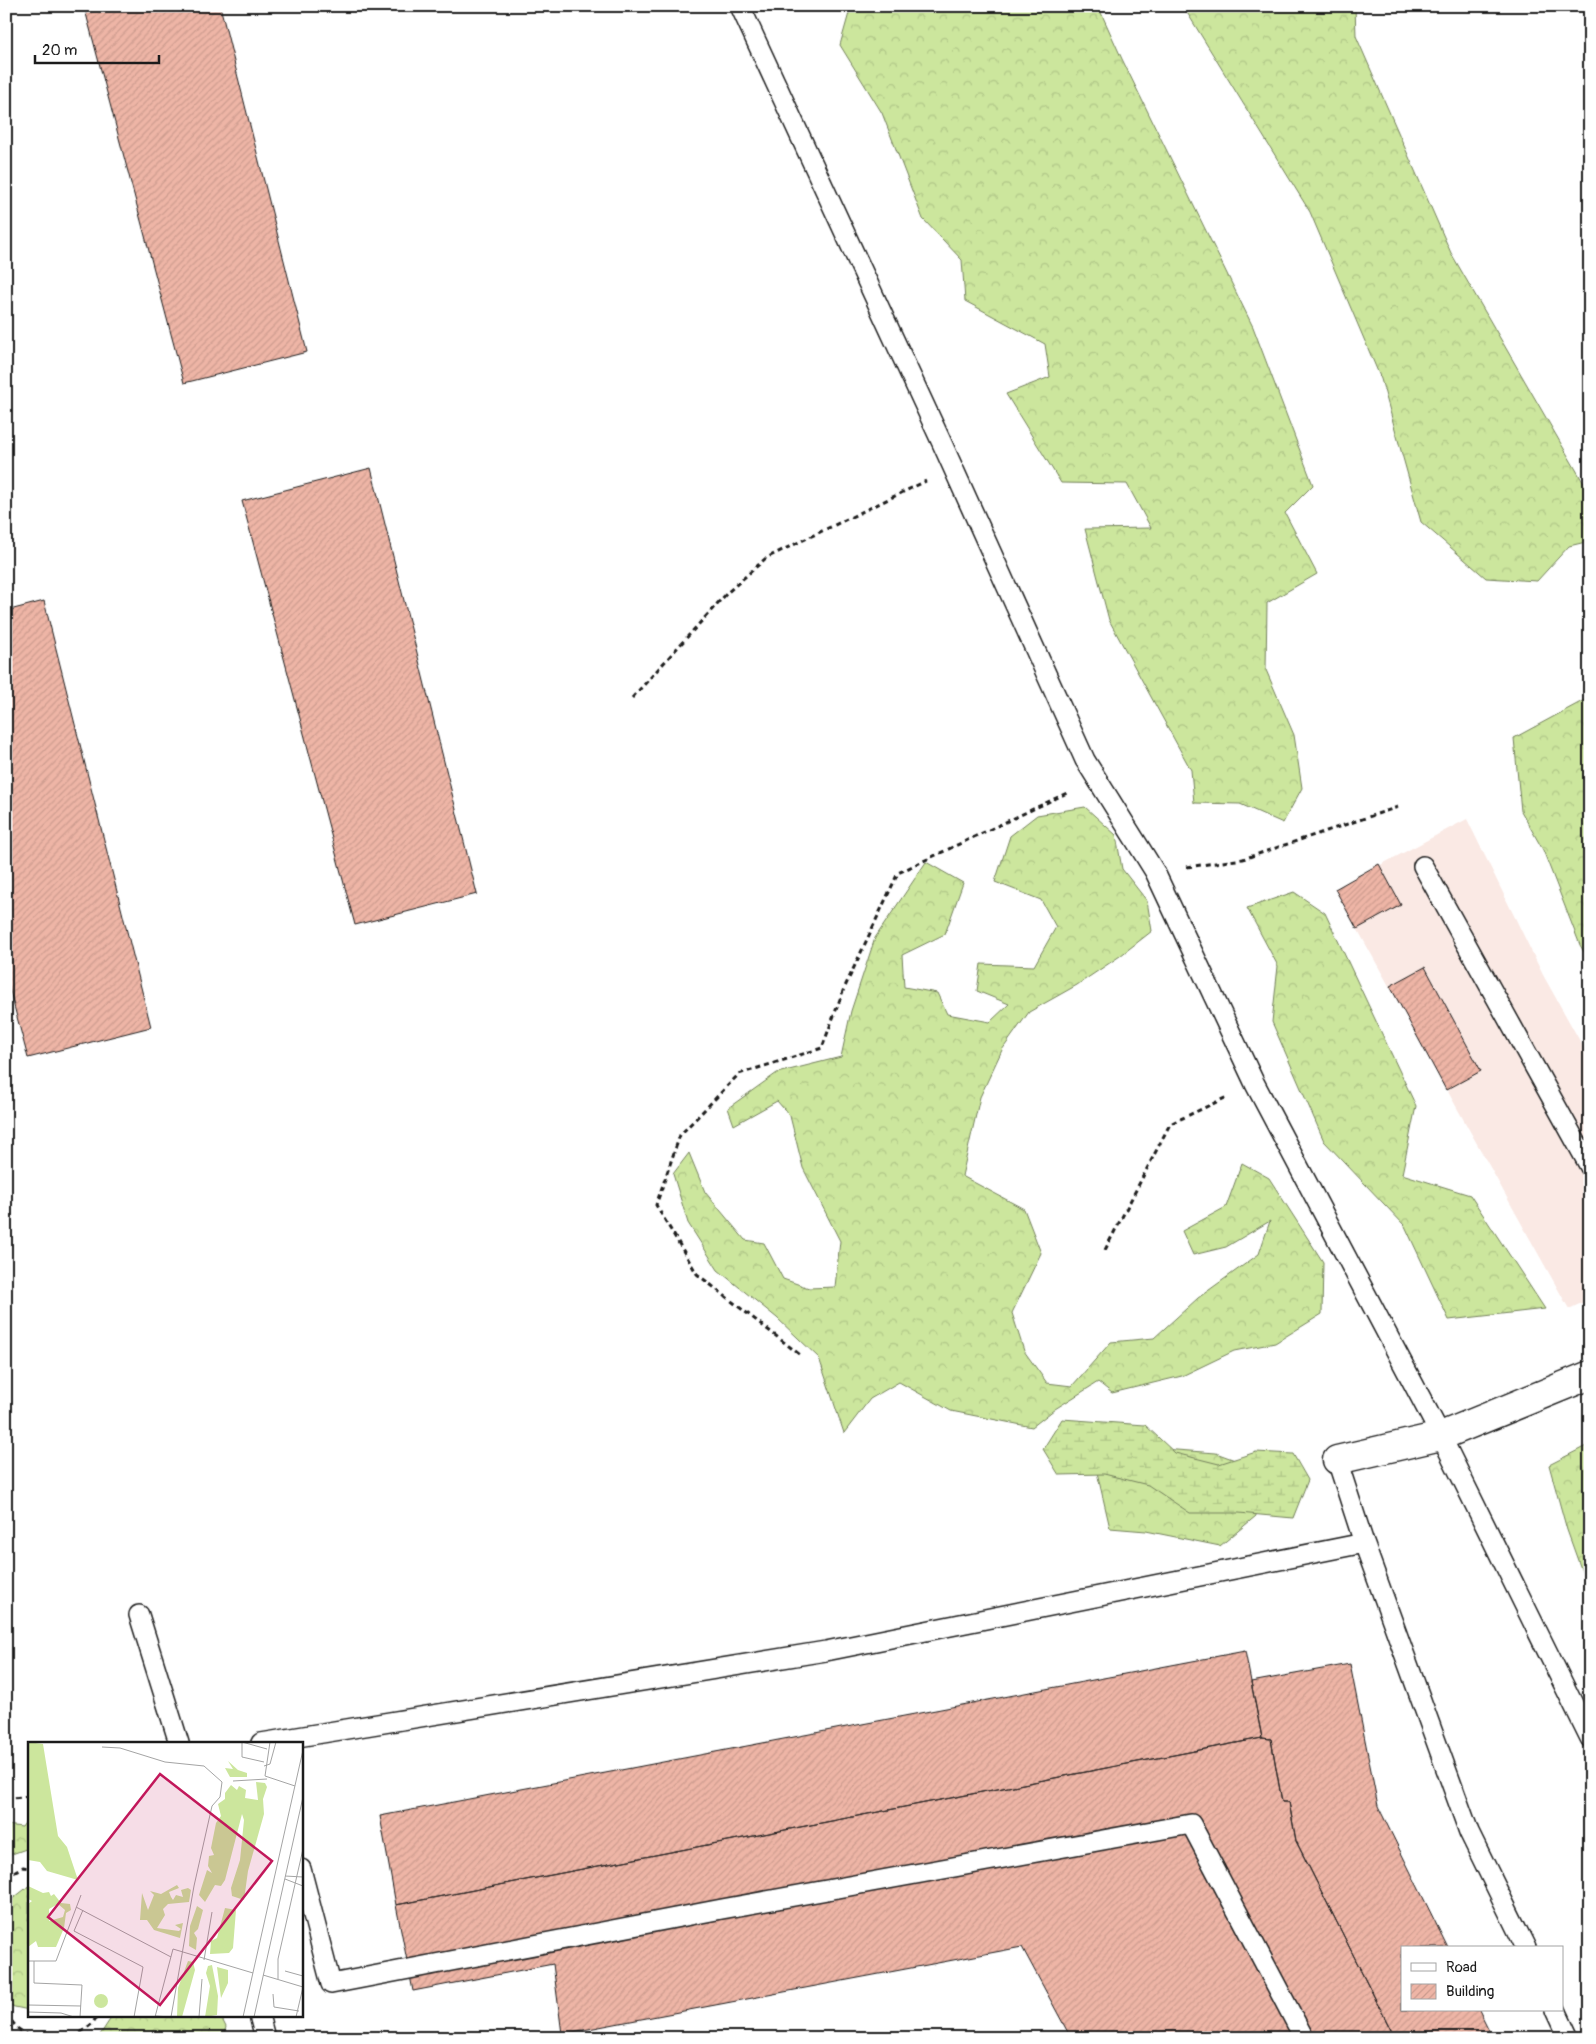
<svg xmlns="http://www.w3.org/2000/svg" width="1596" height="2044" font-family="Pangolin,sans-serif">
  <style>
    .built { fill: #fae9e4 }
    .forest { fill: url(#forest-crowns); stroke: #74815c }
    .wetland { fill: url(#wetland-marsh); stroke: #74815c }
    .building { fill: url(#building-hatch); stroke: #1c1c1c }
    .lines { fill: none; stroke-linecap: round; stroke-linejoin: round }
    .service-casing { stroke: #1c1c1c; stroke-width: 22 }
    .minor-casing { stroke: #1c1c1c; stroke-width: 31 }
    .path { stroke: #1c1c1c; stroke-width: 3; stroke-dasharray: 5 4; stroke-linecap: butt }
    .service { stroke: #fff; stroke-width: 19 }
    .minor { stroke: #fff; stroke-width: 28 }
    .inset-road { fill: none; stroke: #a4a4a4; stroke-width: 1 }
    .view { fill: #c2185b; fill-opacity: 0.15; stroke: #c2185b; stroke-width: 2.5 }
    .inset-edge { fill: none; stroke: #1c1c1c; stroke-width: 2.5 }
  </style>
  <defs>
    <pattern id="forest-crowns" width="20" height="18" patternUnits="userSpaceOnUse" patternTransform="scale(1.25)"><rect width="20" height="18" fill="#cce69d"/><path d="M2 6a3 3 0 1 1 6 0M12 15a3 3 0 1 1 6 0" fill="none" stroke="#afc587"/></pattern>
    <pattern id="wetland-marsh" width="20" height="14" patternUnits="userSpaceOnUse" patternTransform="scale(1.25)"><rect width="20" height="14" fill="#cce69d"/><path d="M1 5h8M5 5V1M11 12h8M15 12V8" fill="none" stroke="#afc587"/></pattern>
    <pattern id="building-hatch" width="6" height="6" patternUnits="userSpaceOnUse" patternTransform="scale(1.25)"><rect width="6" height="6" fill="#eeb5a6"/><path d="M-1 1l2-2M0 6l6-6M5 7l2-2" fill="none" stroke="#cc9b8e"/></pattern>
  </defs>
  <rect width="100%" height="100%" fill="#fff"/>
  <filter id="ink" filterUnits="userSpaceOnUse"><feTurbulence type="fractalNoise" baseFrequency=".02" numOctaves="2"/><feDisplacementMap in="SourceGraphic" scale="10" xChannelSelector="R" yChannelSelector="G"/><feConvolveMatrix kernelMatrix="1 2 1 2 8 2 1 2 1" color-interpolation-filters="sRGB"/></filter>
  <g filter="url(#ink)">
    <path class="built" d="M1467,819L1543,975L1590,1059V1299L1569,1309L1335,889Z"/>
    <path class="forest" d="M851,6H1098L1122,59L1253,327L1313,485L1285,513L1317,574L1267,603L1266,670L1294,735L1302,788L1283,823L1240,804L1194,803L1191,770L1109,620L1085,529L1151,528L1127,484L1061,483L1006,394L1050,377L1045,344L965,301L962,260L923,219L882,113L840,45Z
      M1183,6H1355L1356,36L1451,253L1590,494V541L1569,546L1537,581L1486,578L1421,522L1381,379L1310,212Z
      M1590,697V962L1580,945L1543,850L1521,811L1514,738Z
      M1085,807L1116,835L1122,869L1147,901L1152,931L1120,956L1077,985L1029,1012L1002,1050L980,1097L962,1176L1024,1209L1041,1253L1012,1313L1024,1351L1047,1383L1072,1386L1111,1342L1154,1338L1198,1298L1259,1254L1270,1221L1226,1247L1193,1255L1182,1231L1226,1207L1242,1163L1269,1178L1323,1262L1322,1314L1275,1343L1234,1351L1182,1376L1112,1393L1098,1382L1055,1409L1032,1427L951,1411L899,1382L870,1399L844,1433L819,1358L777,1318L718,1270L688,1223L673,1174L689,1153L705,1192L745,1240L764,1243L783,1279L809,1288L835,1287L840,1241L803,1168L790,1116L777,1101L734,1125L728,1108L777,1073L841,1057L851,1011L875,938L926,862L963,883L945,934L902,955L904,987L937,993L947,1014L990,1022L1009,1004L977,991L981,964L1034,966L1056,927L1041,900L995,882L1010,836L1037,815Z
      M1294,892L1325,913L1416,1106L1402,1174L1470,1195L1545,1309L1449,1320L1405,1226L1324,1141L1272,1022L1278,966L1247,908Z
      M1590,1444V1594L1567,1530L1549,1465Z
      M1111,1445L1216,1453L1254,1467L1256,1516L1220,1546L1146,1531L1110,1528L1096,1468Z
      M29,1817V1848L6,1856V1825L22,1827Z
      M29,1886V2010L10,2006L6,1999V1904Z
      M113,2015H220L226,2027L223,2038H98Z"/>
    <path class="wetland" d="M1062,1419L1145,1425L1175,1453L1219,1464L1256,1452L1293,1454L1308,1480L1293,1518L1239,1513H1190L1148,1485L1104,1474L1059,1475L1043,1449Z"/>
    <path class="building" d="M84,6H220L307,352L184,383Z
      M371,468L477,894L355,925L242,501Z
      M44,601L151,1027L28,1058L6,976V611Z
      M1379,864L1401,905L1357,929L1335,889Z
      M1425,967L1481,1071L1446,1090L1390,986Z
      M1245,1651L1262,1738L396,1905L380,1816Z
      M1350,1664L1378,1806L1448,1948H1402V2010H1479L1493,2038H1395L1296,1841L1289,1802H1282L1271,1739L1262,1738L1251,1682Z
      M1262,1738L1271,1739L1282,1802H1289L1296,1841L1395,2038H1071L1022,1947L562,2034L553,1964L413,1991L396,1905Z"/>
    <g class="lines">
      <g class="service-casing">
        <path id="service" d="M740,6L941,441L1085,760L1155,872L1255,1084L1441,1436L1590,1738
          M1423,866L1590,1167
          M1337,1460L1364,1543L1469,1832L1526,1948
          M139,1615L179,1743
          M261,1743L826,1651L1364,1543
          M301,1869L331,1984L722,1909L1191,1824L1304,2038
          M1556,2010L1569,2038
          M259,2015L265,2038"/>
      </g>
      <g class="minor-casing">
        <path id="minor" d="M1337,1460L1441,1436L1590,1375"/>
      </g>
      <path class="path" d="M632,698L727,593L766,558L926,481
        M1187,867L1243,859L1398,807
        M1105,1250L1170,1124L1227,1097
        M799,1354L697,1274L656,1205L680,1135L739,1074L822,1048L843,991L898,873L1069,792
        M6,1799L29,1796
        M6,1876L23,1867L29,1868
        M6,2014L17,2028L31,2038
        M73,2038L92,2024L98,2015"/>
      <use href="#service" class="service"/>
      <use href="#minor" class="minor"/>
    </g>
  </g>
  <g transform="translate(28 1742)">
    <rect width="275" height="275" fill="#fff"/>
    <path d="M66 259a7 7 0 1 1 14 0a7 7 0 1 1-14 0Z" fill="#cce69d"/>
    <path d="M0,0L15,2L30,94L39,105L50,138L19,129L12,120L0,118ZM200,19L210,28L219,31V35H202L197,26L205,27ZM228,40L237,41L239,45L235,57L236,72L220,129L216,158L204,154L203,146L212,118L216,78L214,72L197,138L193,144L187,143L177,160L171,153L179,128L184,131L180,124L181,114L186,113L183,106L188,81L193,74L190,62L197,57V51L203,43L209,48L211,44L218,48L217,56L230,58ZM149,143L151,146L141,150L143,155L145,158L148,153L155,155L153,148L160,146L163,148L161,160L140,162L135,167L137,173L129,186L151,189L153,187L147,183L155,181L152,196L126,188L119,178H112L114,151L120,168L126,153L122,149L133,152ZM0,144L15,151L21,150L23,154L26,152L33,161L42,162L43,168L38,171L36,186L28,205H10L8,199L0,205V162L4,159L0,157ZM30,162L37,168L35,175L21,179V167ZM169,164L175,168L170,187L166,191L169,196L168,208L161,204L162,184ZM197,166L208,168L205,206L201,211L182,212L183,199L189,196ZM160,219L165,220L167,228L154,275H149L150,246ZM184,223L190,254L189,273L177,275L182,244L178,231L180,224ZM189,225L200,228V241L193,256Z" fill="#cce69d" fill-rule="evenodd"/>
    <path class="inset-road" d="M214,0L239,7M242,0L237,34L267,44M214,1V15L236,20M74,5L92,6L137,20L176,24L194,40L192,55L184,64L166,144L143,275L127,274M236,24L242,22L248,0M205,39L239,37M257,134L275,135M257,137L275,144M48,165L143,215M55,168L46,189L115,225L106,275M176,218L184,170M0,219H28L53,153M6,219V241L54,243L52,275M257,229L275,234M235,233L275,245M250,237V217L275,107M245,252L246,265L271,269M0,263L53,264M0,270L33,271L46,275M127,275L145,207L225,231M171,275L174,237M215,275L275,8M226,275L275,55M268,275L275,245"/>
    <path class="view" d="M132,32L244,119L132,263L20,175Z"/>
    <rect width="275" height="275" class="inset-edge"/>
  </g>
  <rect width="1596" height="2044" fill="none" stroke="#fff" stroke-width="25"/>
  <rect x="12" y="12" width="1571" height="2019" fill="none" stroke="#1c1c1c" stroke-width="2" filter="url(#ink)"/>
  <rect x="1401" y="1946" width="162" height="65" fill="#ffffff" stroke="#a4a4a4"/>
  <rect x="1411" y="1963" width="25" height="8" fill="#ffffff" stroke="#a4a4a4"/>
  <text x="1446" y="1972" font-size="15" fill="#1c1c1c">Road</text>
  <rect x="1411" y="1984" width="25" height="15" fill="url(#building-hatch)" stroke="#a4a4a4"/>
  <text x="1446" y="1996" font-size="15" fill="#1c1c1c">Building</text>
  <path d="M35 55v8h124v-8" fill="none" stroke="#1c1c1c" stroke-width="2.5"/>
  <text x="42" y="55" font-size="15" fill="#1c1c1c" stroke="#ffffff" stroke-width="4" paint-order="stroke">20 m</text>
</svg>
